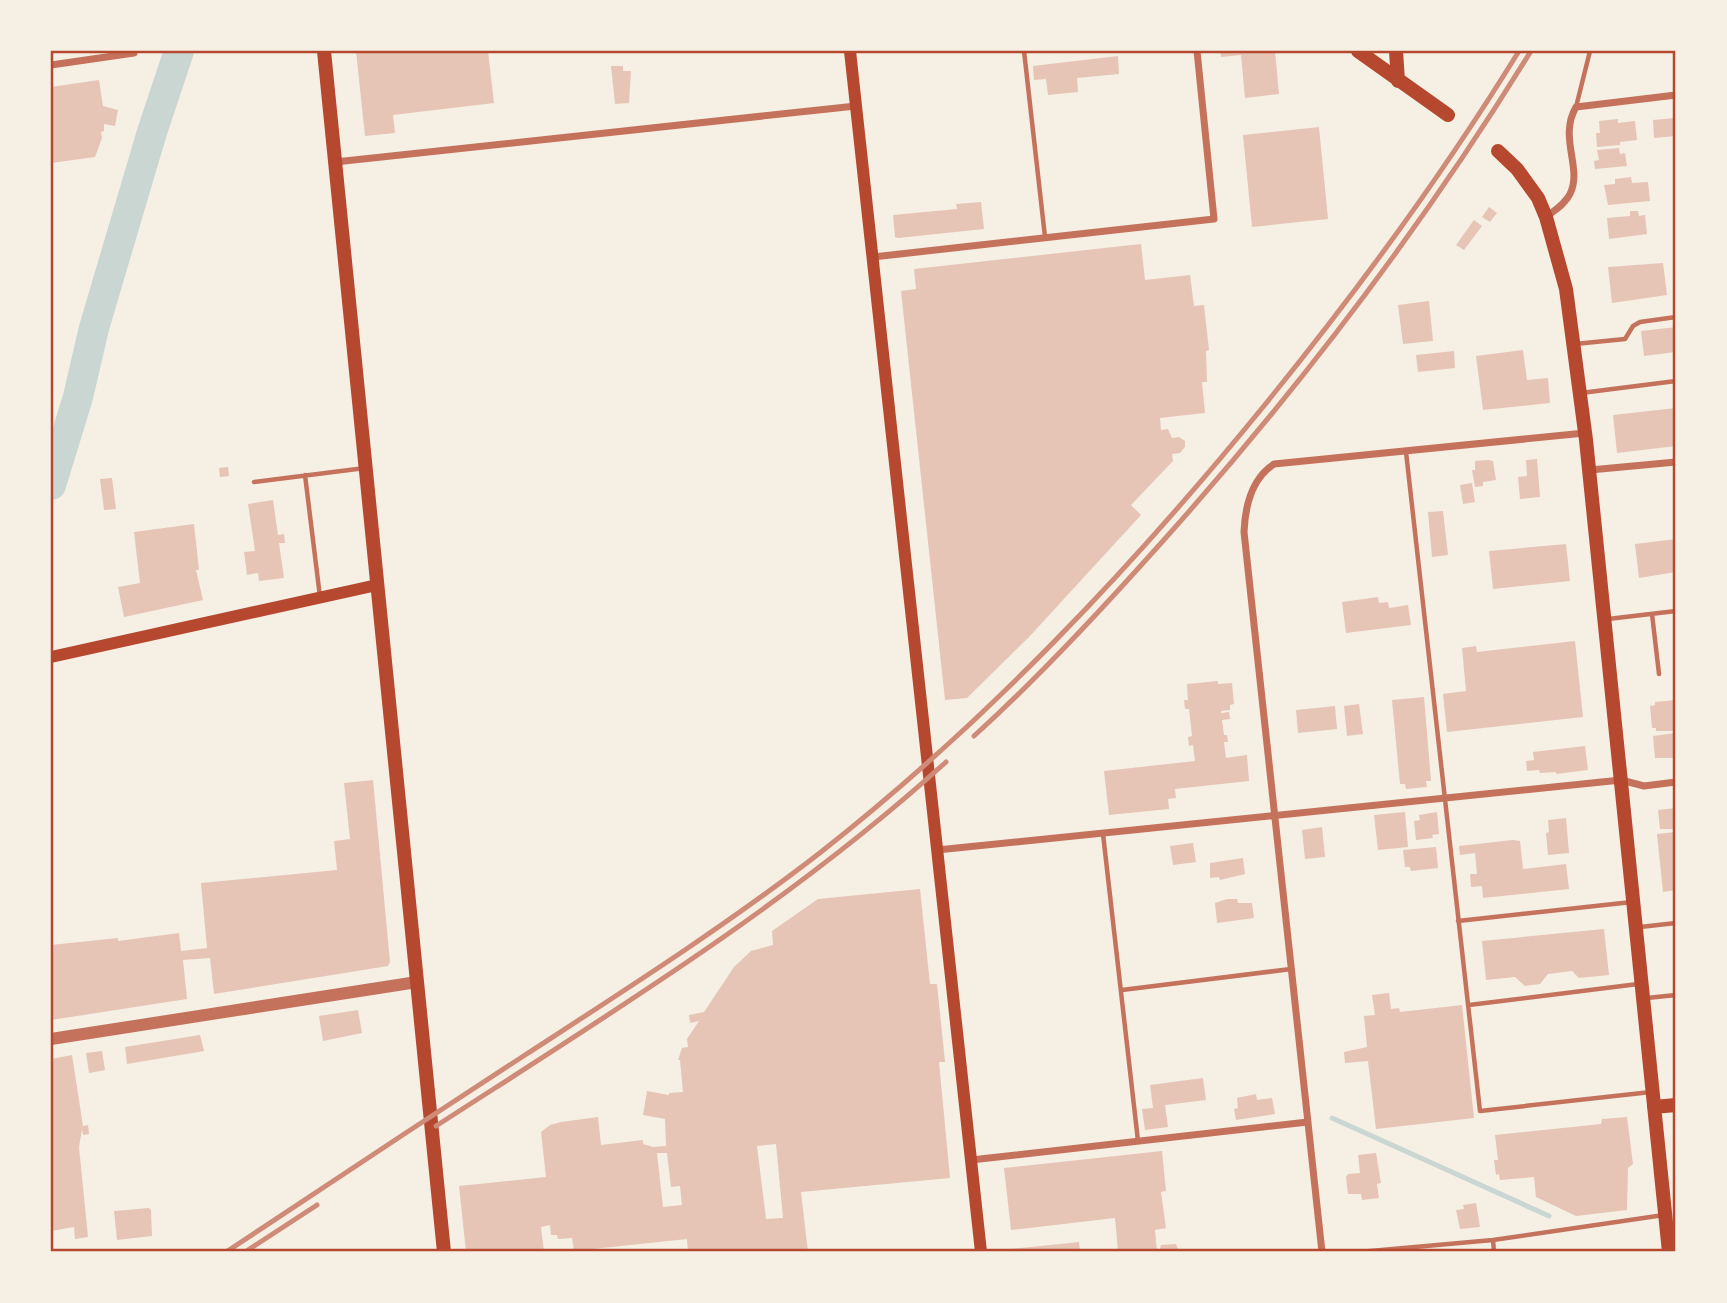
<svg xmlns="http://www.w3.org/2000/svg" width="1727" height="1303" font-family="Quicksand,sans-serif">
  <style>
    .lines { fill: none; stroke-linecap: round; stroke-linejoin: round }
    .stream { stroke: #c9d6d2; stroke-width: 5 }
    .river { stroke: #c9d6d2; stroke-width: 30 }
    .building { fill: #e6c5b7; fill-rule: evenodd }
    .service { stroke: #c5725c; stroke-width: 4.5 }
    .minor { stroke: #c5725c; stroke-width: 7 }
    .tertiary { stroke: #c5725c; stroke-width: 12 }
    .secondary { stroke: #b5482f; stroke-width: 12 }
    .primary { stroke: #b5482f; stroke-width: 14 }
    .rail { stroke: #cf8b77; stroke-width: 5 }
    .neatline { fill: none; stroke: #b5482f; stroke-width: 2.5 }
  </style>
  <rect width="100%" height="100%" fill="#f6efe4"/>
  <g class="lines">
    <path class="stream" d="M1332,1118L1549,1216"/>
    <path class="river" d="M51,485L78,397L94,328L152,132L179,51"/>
  </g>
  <path class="building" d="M356,51H488L494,103L393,115L395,133L365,136Z
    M1220,51H1275L1279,94L1245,98L1241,55L1221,57Z
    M1118,56L1119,74L1077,78L1078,92L1048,95L1046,79L1034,80L1033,66Z
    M611,66H623V71H631L629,103L615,104Z
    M99,80L103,106L118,110L115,126L104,124V131L101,132L102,138L95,157L51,163V87Z
    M1675,118L1676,136L1654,138L1653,120Z
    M1618,119V123L1635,121L1637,140L1620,142V145L1597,147L1596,133H1600L1599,121Z
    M1319,127L1328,219L1252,227L1243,135Z
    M1619,148L1620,154L1625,153L1627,166L1595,169L1594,161L1599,160L1597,150Z
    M1631,177L1632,183L1648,182L1650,201L1608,205L1604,185L1615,184V179Z
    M981,202L984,229L898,238L895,237L893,215L957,209L956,204Z
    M1489,207L1497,213L1490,222L1482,217Z
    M1630,211H1638L1639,216L1645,215L1647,234L1609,239L1607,218L1630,216Z
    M1474,220L1482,226L1464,250L1456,245Z
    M1141,244L1145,280L1190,275L1194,306L1204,305L1209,350L1206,351L1207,382H1202L1205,413L1160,418L1161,430L1168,429L1172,438L1179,437L1185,441V447L1180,453L1172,454L1173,461L1131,505L1141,515L1029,637L967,698L945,700L901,291L916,289L914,269Z
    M1663,263L1667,295L1612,303L1608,267Z
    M1429,301L1433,341L1403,344L1398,305Z
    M1676,327V352L1644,356L1641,331Z
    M1523,350L1527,380L1548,378L1550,403L1483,410L1476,356Z
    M1454,351L1455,368L1418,372L1416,355Z
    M1676,408V446L1617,453L1613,415Z
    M1537,459L1540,497L1520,499L1518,477L1527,476L1526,460Z
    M1488,460L1493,461L1496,480L1483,482V486L1475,487L1472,470H1475V461Z
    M228,467L229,476L220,477L219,468Z
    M112,478L116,509L104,510L100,479Z
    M1472,483L1475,502L1463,504L1460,485Z
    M273,500L278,535L284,534L285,543H279L284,578L259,581L258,573L247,575L244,552L255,551L248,504Z
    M1443,511L1448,555L1432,557L1428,512Z
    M194,524L199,570H196L203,600L124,617L118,587L140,583L134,532Z
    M1676,539V572L1639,578L1635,544Z
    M1566,544L1570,581L1493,589L1489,551Z
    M1378,597L1379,603L1388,602L1389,608L1408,605L1411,625L1346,633L1342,602Z
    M1575,641L1583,717L1447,732L1443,694L1466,691L1462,648L1476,646L1477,652Z
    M1218,681V684L1232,683L1234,704L1230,705V710L1221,711V713L1229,712L1230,719L1222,720L1224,735H1227L1228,742H1224L1226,758L1247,755L1249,781L1175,789L1176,798L1168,799L1169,809L1109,815L1104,771L1195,761L1193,745L1189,746L1188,737L1192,736L1189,709H1185L1184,700H1188L1187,684Z
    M1424,697L1431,781H1426L1427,787L1406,789L1405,784H1400L1392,700Z
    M1676,700V731H1656V728H1652L1650,706L1655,705V702Z
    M1359,704L1363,734L1347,736L1344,706Z
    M1335,706L1337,729L1298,733L1296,710Z
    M1676,733V758H1655L1653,736Z
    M1585,746L1588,770L1556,774V772L1540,773L1539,770L1527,771L1526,761L1534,760L1533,752Z
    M373,780L390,962L388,966L214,994L210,958L183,960L187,999L51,1020V945L118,938V941L179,933L181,951L207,948L201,883L337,870L334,841L350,839L344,783Z
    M1676,808V829H1660L1658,810Z
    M1405,812L1408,847L1378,850L1374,815Z
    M1437,812L1439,834L1432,835L1433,838L1416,840L1414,821L1420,820L1419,815Z
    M1566,818L1569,853L1548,855L1546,833L1549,832L1548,820Z
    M1322,827L1325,857L1305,859L1302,830Z
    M1676,832V890L1663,892L1657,834Z
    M1513,840L1520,841L1523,869L1566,864L1569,889L1483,898L1482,886L1471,887L1470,874H1477L1475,853L1460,855L1459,846Z
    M1193,843L1196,862L1173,865L1170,846Z
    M1436,847L1438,868L1411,871L1410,867H1405L1403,850Z
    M1243,858L1245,874L1220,880L1219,877L1210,878V863Z
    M920,889L930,984H937L945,1062H939L950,1178L801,1192L808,1252H688L687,1239L574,1251L572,1238L558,1239L557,1235H551L550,1225L541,1227L544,1252H466L459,1186L546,1177L541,1132L550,1125L561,1122L598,1117L601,1145L643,1140V1144L653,1147L666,1146L665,1119L643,1115L647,1091L669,1095V1093L683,1092L680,1060H678L682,1048L688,1047L687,1039L699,1021L690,1023L689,1015L704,1012L734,967L751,951L773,945L772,931L818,899ZM776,1144L783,1218L766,1219L757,1146ZM657,1153H667L671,1187L680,1186L682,1205L663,1207Z
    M1227,899H1237L1238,903H1252L1254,918L1217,923L1215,903Z
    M1604,929L1609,975L1579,978L1572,971L1548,974L1540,984L1525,986L1515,977L1486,980L1482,941Z
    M1389,993L1391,1009L1399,1008L1400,1012L1462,1005L1474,1118L1376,1129L1368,1061L1345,1063L1344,1052L1367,1047L1364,1016L1375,1015L1372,995Z
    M358,1010L362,1033L323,1041L319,1016Z
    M200,1035L204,1051L127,1064L125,1047Z
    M102,1051L105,1070L89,1073L86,1053Z
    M72,1055L83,1126L88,1125L89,1134L83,1135L82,1129L79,1147L88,1237L75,1239L74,1227L51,1231V1059Z
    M1203,1078L1206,1100L1165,1105L1168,1127L1145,1130L1142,1109L1153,1108L1150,1085Z
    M1256,1094L1257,1100L1272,1098L1275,1114L1236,1120L1234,1109L1238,1108L1237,1098Z
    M1627,1117L1633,1164L1628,1168L1627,1210L1576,1216L1536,1197L1534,1177L1500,1180L1499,1174L1496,1175L1494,1160H1498L1495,1135L1601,1124L1602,1119Z
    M1162,1151L1166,1191L1161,1192L1166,1228L1155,1230L1157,1252H1118L1115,1218L1011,1230L1004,1168Z
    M1376,1153L1381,1183L1377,1184L1379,1198L1362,1200L1361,1194H1348L1346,1177L1348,1174L1360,1173L1358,1155Z
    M1476,1203L1480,1227L1460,1229L1456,1210L1464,1209L1463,1205Z
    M149,1208L151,1210L152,1236L117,1240L114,1211Z
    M1079,1242L1080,1252H1012L1011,1249Z
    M1176,1244L1179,1252H1159L1161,1245Z"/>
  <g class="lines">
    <path class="service" d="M1024,51L1045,237
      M1576,107L1590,51
      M1575,344L1625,339L1633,326L1640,322L1676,317
      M1581,393L1676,381
      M1406,452L1480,1111L1651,1092
      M305,475L320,597
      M254,482L365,468
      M1652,614L1659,674
      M1608,619L1676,611
      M1103,834L1138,1141
      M1458,921L1632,902
      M1640,927L1676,923
      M1122,990L1291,969
      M1647,998L1676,995
      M1469,1005L1638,984
      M1493,1240L1494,1252
      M1359,1252L1493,1240L1664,1215"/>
    <path class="minor" d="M51,65L134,53
      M335,162L856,106
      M1546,217C1555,210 1565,204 1570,194C1583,168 1558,138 1576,107L1676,95
      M873,257L1214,219L1197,51
      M1590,470L1676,462
      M937,850L1621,780L1644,786L1676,782
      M971,1160L1308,1122
      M1322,1252L1244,532C1245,507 1251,479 1274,464L1585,433"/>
    <path class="tertiary" d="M51,1039L417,982"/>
    <path class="secondary" d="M850,51L981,1252
      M51,657L377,585"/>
    <path class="primary" d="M324,51L444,1252
      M1358,51L1448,115
      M1396,51L1398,81
      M1498,151L1517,169L1538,198L1546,217L1566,289L1586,440L1669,1252
      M1654,1107L1676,1105"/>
    <path class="rail" d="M974,736C1041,675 1102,609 1162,542C1299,389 1424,225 1531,51
      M436,1126C611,1013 792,902 946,762
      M226,1252C325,1186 425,1120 525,1055C625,990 727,925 821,852C986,722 1130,570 1263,407C1355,294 1442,176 1519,51
      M245,1252L317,1205"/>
  </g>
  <rect width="1727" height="1303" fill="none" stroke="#f6efe4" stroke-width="105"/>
  <rect x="52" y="52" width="1622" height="1198" class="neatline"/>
</svg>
